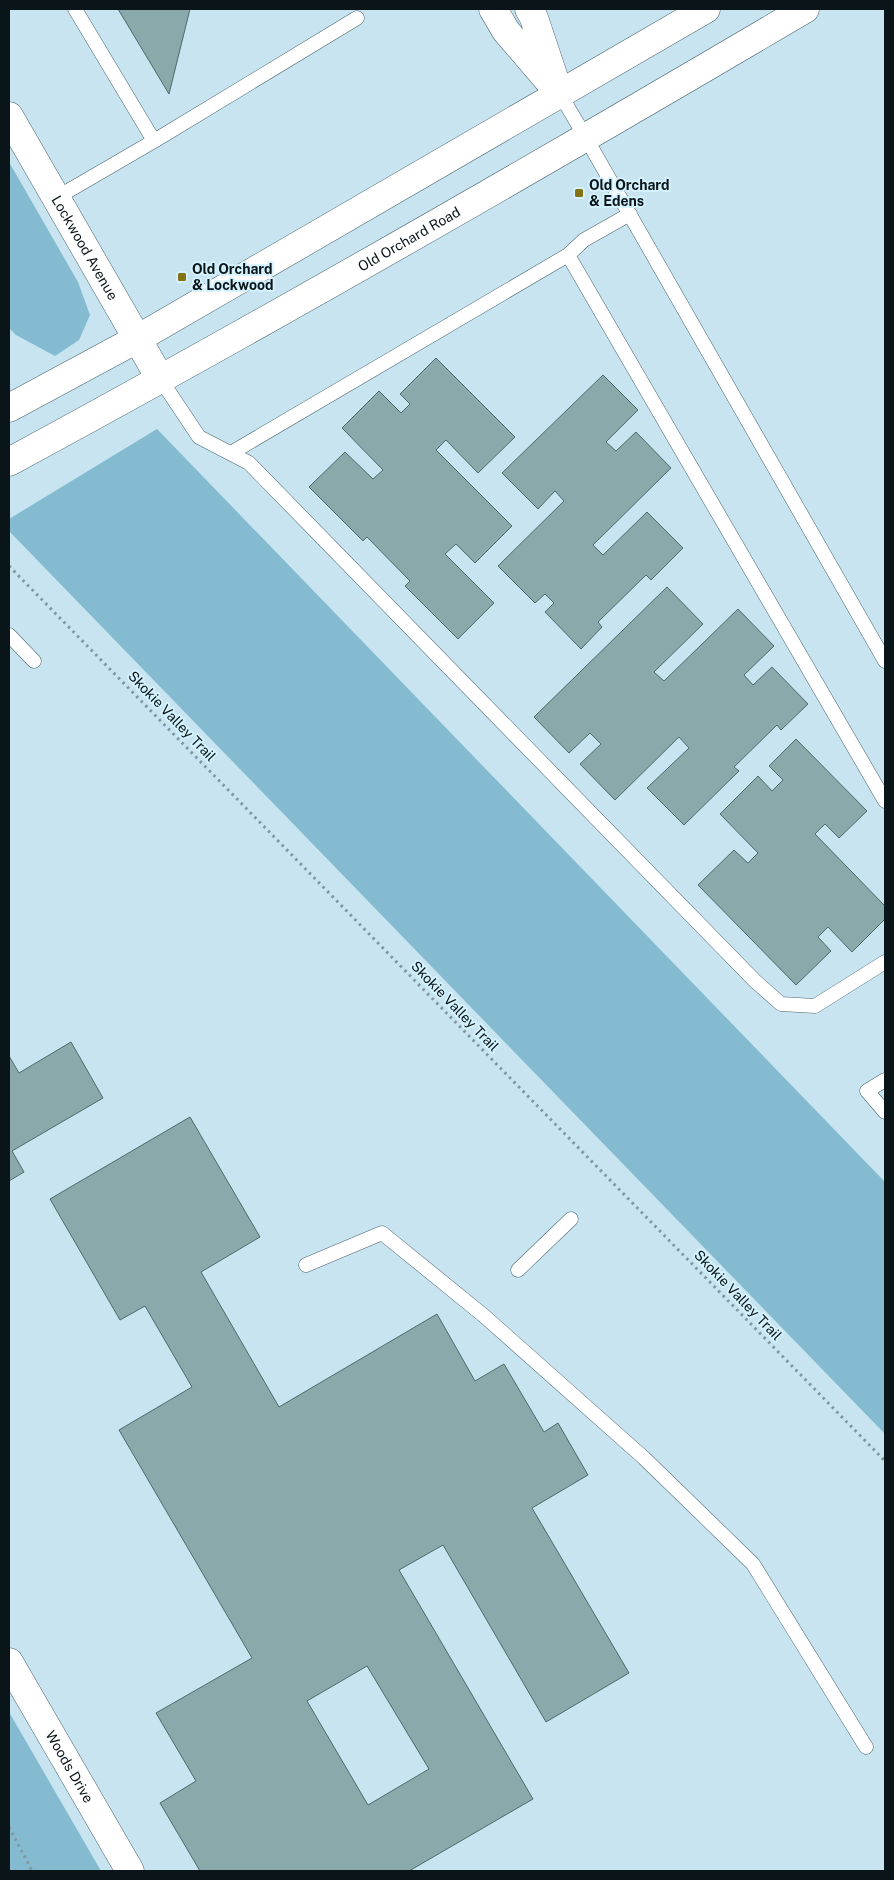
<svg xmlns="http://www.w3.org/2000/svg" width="894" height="1880" font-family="'Public Sans',sans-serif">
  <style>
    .green { fill: #84bbd0 }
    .building { fill: #89a9aa; stroke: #4d6b6c; fill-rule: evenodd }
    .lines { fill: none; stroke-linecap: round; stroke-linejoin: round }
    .service-casing { stroke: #4b656f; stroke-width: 15 }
    .tertiary-casing { stroke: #4b656f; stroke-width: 29 }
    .secondary-casing { stroke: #4b656f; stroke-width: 29 }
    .motorway-casing { stroke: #4b656f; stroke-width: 29 }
    .path { stroke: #8198a1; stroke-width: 3; stroke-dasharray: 2.5 4; stroke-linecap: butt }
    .service { stroke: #fff; stroke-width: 14 }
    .tertiary { stroke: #fff; stroke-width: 28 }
    .secondary { stroke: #fff; stroke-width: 28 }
    .motorway { stroke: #fff; stroke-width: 28 }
    .poi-dot { fill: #837315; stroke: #d4f2fd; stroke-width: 2 }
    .labels { text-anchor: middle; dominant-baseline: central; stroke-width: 4; stroke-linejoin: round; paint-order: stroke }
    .poi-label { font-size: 14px; font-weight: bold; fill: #0a1519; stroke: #d4f2fd; text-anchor: start }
    .street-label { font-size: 14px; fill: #0a1519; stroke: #d4f2fd }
  </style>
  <rect width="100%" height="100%" fill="#c7e4f0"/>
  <path class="green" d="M9,162L78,282L90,315L79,340L55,356L16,335L9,328Z
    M157,429L885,1182V1434L9,531V519Z
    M9,1712L101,1871H9Z"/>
  <path class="building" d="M118,9H190L169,94Z
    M436,358L515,437L478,473L446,440L436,450L512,526L475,563L456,544L445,554L494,603L458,639L405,586L410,581L367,537L363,541L309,487L345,452L373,479L383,470L342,428L379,391L401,413L410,404L400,394Z
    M603,375L638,410L606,442L616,451L636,432L671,468L593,545L603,555L647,512L683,548L651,580L646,575L598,622L602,627L581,649L545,612L554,603L545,594L535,603L498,566L564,501L555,491L538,509L502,473Z
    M667,587L703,624L654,672L664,681L738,609L774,646L744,675L753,685L772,667L808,704L781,730L777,725L734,767L739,771L684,825L647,788L689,748L679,737L615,800L580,764L601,744L590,733L569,753L534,717Z
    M796,739L867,811L839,838L825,824L815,834L885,906V919L852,952L828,927L818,937L831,951L796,985L698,885L734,850L748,863L758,853L720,814L758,776L772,791L783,780L769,766Z
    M71,1042L103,1098L12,1151L24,1172L9,1181V1056L19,1073Z
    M190,1117L260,1237L201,1272L279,1407L437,1314L475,1381L504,1364L544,1432L558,1423L588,1475L532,1508L629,1673L546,1722L443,1545L399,1570L533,1799L409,1871H200L160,1803L196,1781L156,1713L252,1658L119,1430L192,1387L145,1306L120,1320L50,1199ZM367,1666L429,1769L368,1805L307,1701Z"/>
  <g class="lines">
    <g class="service-casing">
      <path id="service" d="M75,9L154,141L357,18
        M560,94L586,138L885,661
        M56,198L154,141
        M568,255L584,240L630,214
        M161,380L199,437L249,463L755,981L781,1004L815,1006L885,962
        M231,453L568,255L885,801
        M9,635L34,661
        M885,1080L867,1091L885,1112
        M306,1265L382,1233L483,1315L644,1458L753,1564L866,1747
        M518,1270L571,1219"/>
    </g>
    <g class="tertiary-casing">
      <g id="tertiary">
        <path id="s1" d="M9,116L161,380"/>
        <path id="s2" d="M9,1662L130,1871"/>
      </g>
    </g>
    <g class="secondary-casing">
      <g id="secondary">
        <path d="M9,408L137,339L706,9"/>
        <path id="s3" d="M9,462C277,317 542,164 805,9"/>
      </g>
    </g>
    <g class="motorway-casing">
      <path id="motorway" d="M493,9L506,31L560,94
        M529,9L534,18L555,81"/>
    </g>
    <path class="path" d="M9,566L885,1461
      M9,1827L32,1871"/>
    <use href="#service" class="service"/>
    <use href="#tertiary" class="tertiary"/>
    <use href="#secondary" class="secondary"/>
    <use href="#motorway" class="motorway"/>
  </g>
  <g class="poi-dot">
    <rect x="574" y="188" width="10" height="10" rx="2.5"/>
    <rect x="177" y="272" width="10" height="10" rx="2.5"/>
  </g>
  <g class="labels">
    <g class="poi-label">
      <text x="589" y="185">Old Orchard<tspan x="589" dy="16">&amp; Edens</tspan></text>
      <text x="192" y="269">Old Orchard<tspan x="192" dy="16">&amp; Lockwood</tspan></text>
    </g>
    <g class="street-label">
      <text stroke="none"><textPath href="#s3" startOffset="458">Old Orchard Road</textPath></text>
      <text stroke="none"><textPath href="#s1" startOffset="152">Lockwood Avenue</textPath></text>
      <text transform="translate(172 716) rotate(46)">Skokie Valley Trail</text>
      <text transform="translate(455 1006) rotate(46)">Skokie Valley Trail</text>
      <text transform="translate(738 1295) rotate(46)">Skokie Valley Trail</text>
      <text stroke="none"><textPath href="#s2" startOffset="121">Woods Drive</textPath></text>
    </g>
  </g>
  <rect width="894" height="1880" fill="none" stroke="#0a1519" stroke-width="20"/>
</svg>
